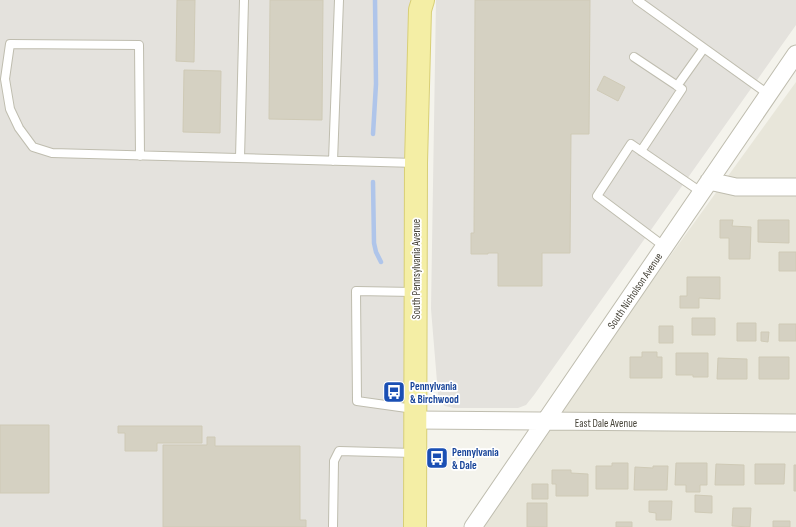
<svg xmlns="http://www.w3.org/2000/svg" width="796" height="527" font-family="'Sofia Sans Condensed',sans-serif">
  <style>
    .residential { fill: #e8e6da }
    .industrial { fill: #e4e2dd }
    .lines { fill: none; stroke-linecap: round; stroke-linejoin: round }
    .stream { stroke: #afc5ea; stroke-width: 4.5 }
    .building { fill: #d5d1c2; stroke: #cfcab6 }
    .service-casing { stroke: #bfbdaf; stroke-width: 10 }
    .minor-casing { stroke: #bfbdaf; stroke-width: 19 }
    .primary-casing { stroke: #d8cf76; stroke-width: 24 }
    .service { stroke: #fff; stroke-width: 8 }
    .minor { stroke: #fff; stroke-width: 17 }
    .primary { stroke: #f4eea5; stroke-width: 22 }
    .labels { text-anchor: middle; dominant-baseline: central; stroke-width: 3.5; stroke-linejoin: round; paint-order: stroke }
    .street-label { font-size: 11px; fill: #48453a; stroke: #fff }
    .transit-label { font-size: 11px; font-weight: bold; fill: #164399; stroke: #fff; text-anchor: start }
  </style>
  <rect width="100%" height="100%" fill="#f4f3ec"/>
  <path class="residential" d="M796,82V527H479L631,310Z"/>
  <path class="industrial" d="M0,0H415V527H0Z
    M436,0H796V25L534,395L526,405L518,408H454L445,406L439,401L438,394L431,309Z"/>
  <g class="lines">
    <path class="stream" d="M373,134L376,84L375,0
      M373,182L374,243L376,252L381,262"/>
  </g>
  <path class="building" d="M177,0H195L194,62L176,61Z
    M270,0H323L322,120L269,119Z
    M475,0H590L589,134H571L570,253H542V286H498V253H488V254H471V233H474Z
    M184,70L221,71L220,133L183,132Z
    M604,76L625,87L618,101L597,90Z
    M720,220H733L732,226L751,227L750,259H729V238H720Z
    M758,220H789V243L758,242Z
    M779,252H796V271H779Z
    M687,277H720V299L699,298V308H680V296H687Z
    M692,318H715V335H692Z
    M737,323H756V341H737Z
    M779,324H796V341H779Z
    M659,326H673V343H659Z
    M761,332H769L768,342L761,341Z
    M642,352H657V357H662V378H630V357H642Z
    M676,353H708V377H693V375H676Z
    M759,357H789V379H759Z
    M718,358L747,359V379H717Z
    M0,425H49V493H0Z
    M118,426H202V443H157V451H125V433H118Z
    M207,437H215V446H300V520H306V527H163V445H207Z
    M612,463H628V489H596V466H612Z
    M676,463H707V485H700V492H686V485H675Z
    M716,464L744,465V485H715Z
    M755,464H785L784,484H755Z
    M794,465H796V491H794Z
    M653,466H668L667,490H634L635,467L653,468Z
    M552,470H571V473L588,474V496H556V484H552Z
    M532,484H548V499H532Z
    M695,495L712,496V513L695,512Z
    M649,501H672L671,520H656V513L649,512Z
    M527,503H547V527H527Z
    M733,508H751L750,527L732,526Z
    M773,521H790V527H773Z
    M616,522H632V527H616Z"/>
  <g class="lines">
    <g class="service-casing">
      <path id="service" d="M637,0L768,94
        M634,57L682,89L641,151
        M677,86L704,48
        M140,156L139,45L10,44L5,79L10,109L19,128L33,147L52,153L416,163
        M240,158L244,0
        M333,161L339,0
        M665,247L597,196L631,144L701,192
        M414,292L356,291L357,401L414,409
        M333,527L334,461L339,451L414,453"/>
    </g>
    <g class="minor-casing">
      <path id="minor" d="M709,181L736,187H796
        M415,420L796,423
        M473,527L796,54"/>
    </g>
    <g class="primary-casing">
      <path id="primary" d="M415,527L416,163L420,10L423,0"/>
    </g>
    <use href="#service" class="service"/>
    <use href="#minor" class="minor"/>
    <use href="#primary" class="primary"/>
  </g>
  <defs>
    <g id="bus-square" transform="scale(1.15)"><rect x="-9" y="-9" width="18" height="18" rx="4" fill="#1a4fb4" stroke="#fff"/><path d="M-5-6H5V4H4V6H2V4H-2V6H-4V4H-5ZM-3.5-4V0h7V-4ZM-3.5 1.2v1.5H-2V1.2ZM2 1.2v1.5H3.5V1.2Z" fill="#fff"/></g>
  </defs>
  <g fill-rule="evenodd">
    <use href="#bus-square" x="394" y="392"/>
    <use href="#bus-square" x="437" y="458"/>
  </g>
  <g class="labels">
    <g class="street-label">
      <text transform="translate(416 269) rotate(-90)">South Pennsylvania Avenue</text>
      <text transform="translate(635 291) rotate(-56)">South Nicholson Avenue</text>
      <text x="606" y="423">East Dale Avenue</text>
    </g>
    <g class="transit-label">
      <text x="410" y="386">Pennylvania<tspan x="410" dy="13">&amp; Birchwood</tspan></text>
      <text x="452" y="452">Pennylvania<tspan x="452" dy="13">&amp; Dale</tspan></text>
    </g>
  </g>
</svg>
